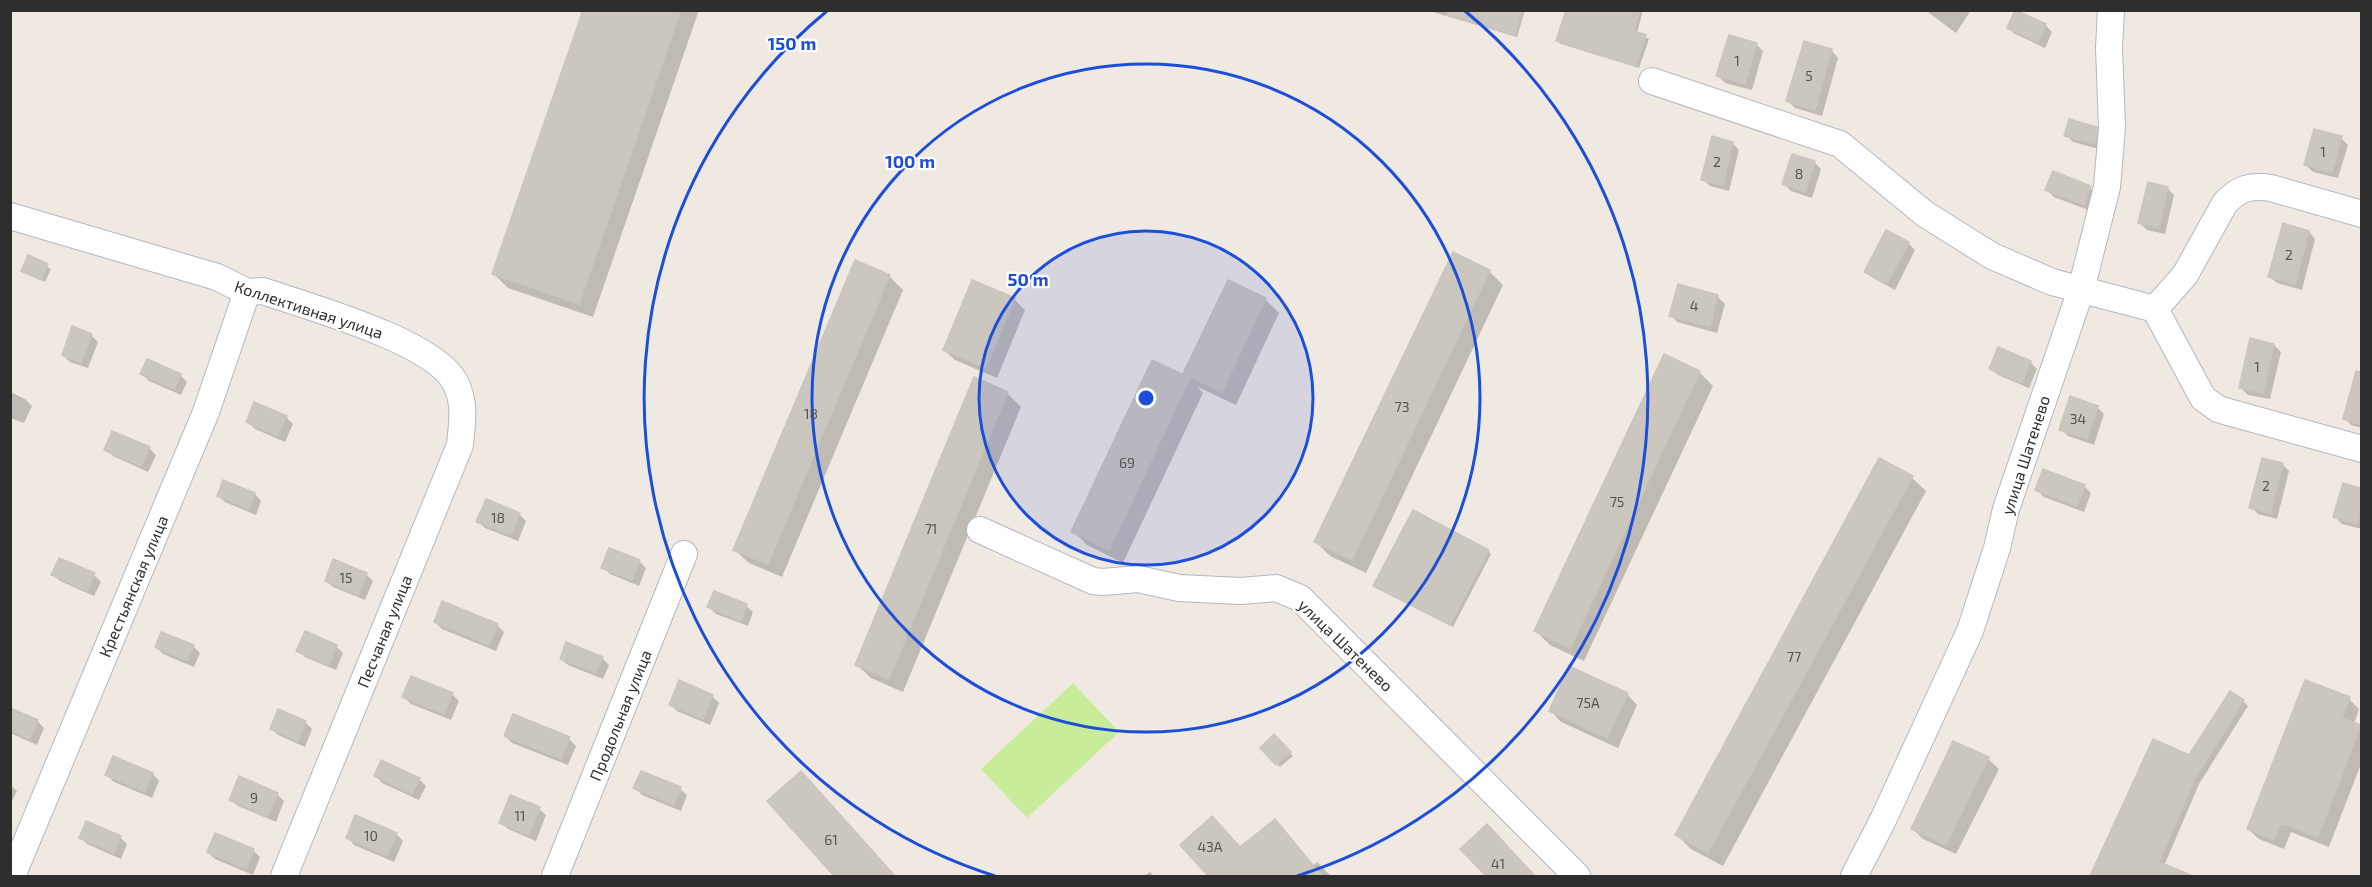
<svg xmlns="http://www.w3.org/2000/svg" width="2372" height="887" font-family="'Exo 2',sans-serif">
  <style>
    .pitch { fill: #c9ec9a }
    .shadow { fill: #0003 }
    .building { fill: #cbc7bf; stroke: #cbc5ba; stroke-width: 1.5 }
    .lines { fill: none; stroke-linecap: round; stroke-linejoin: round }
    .street-casing { stroke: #b4b7c1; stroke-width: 28 }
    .street { stroke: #fff; stroke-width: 26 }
    .ring { fill: none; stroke: #1d4ed8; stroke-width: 3 }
    .labels { text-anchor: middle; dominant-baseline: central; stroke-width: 4.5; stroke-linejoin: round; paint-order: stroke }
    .number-label { font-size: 14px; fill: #555452 }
    .street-label { font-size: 16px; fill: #2e2e2e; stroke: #fff }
    .centre { fill: #1d4ed8; stroke: #fff; stroke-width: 3 }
    .ring-label { font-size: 18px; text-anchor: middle; font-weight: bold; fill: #1d4ed8; stroke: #fff; stroke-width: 4.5; stroke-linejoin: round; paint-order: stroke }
  </style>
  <rect width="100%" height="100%" fill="#efe9e1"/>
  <path class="pitch" d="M1073,683L1119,732L1027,818L981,769Z"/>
  <path class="shadow" d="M585,10H699L593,317L508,288L494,274Z
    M1426,10H1525L1517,37Z
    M1568,10H1643L1637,33L1649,39L1639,68L1561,44L1558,41Z
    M1925,10H1971L1956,33Z
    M2045,25L2052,32L2045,48L2015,34L2008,28Z
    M1805,43L1832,51L1838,58L1822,116L1795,108L1788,101Z
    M1756,44L1763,51L1752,90L1725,83L1718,76Z
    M2096,128L2103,135L2102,150L2073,142L2066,135Z
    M2341,138L2348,145L2338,178L2313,172L2306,165Z
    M1732,143L1739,150L1729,191L1710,186L1703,179Z
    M1814,162L1821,169L1812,198L1791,191L1784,184Z
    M2090,188L2097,194L2091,211L2054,197L2047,190Z
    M2167,188L2174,195L2165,234L2147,230L2140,223Z
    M1887,232L1908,243L1915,250L1895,290L1873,278L1866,272Z
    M2309,232L2315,239L2302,290L2277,283L2270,277Z
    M1454,254L1490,272L1503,285L1366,573L1330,556L1316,542Z
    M29,257L51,269L45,282L23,270Z
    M889,276L903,290L782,577L749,563L735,550Z
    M1679,286L1718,297L1725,304L1717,333L1677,322L1671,315Z
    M1014,299L1025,310L997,378L955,360L944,350Z
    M1265,299L1279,313L1236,405L1198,387L1203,393L1123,563L1087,545L1073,531L1153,362L1190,379L1185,374Z
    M91,335L98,342L88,368L70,362L63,355Z
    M2274,345L2281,352L2270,399L2248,395L2241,388Z
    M2030,362L2037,369L2029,388L1998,375L1991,369Z
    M1699,372L1713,386L1584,661L1550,645L1536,631Z
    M142,374L180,375L187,382L181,395L149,381Z
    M2354,383L2362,385V422L2351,419V422L2362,425V428L2351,425L2345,418Z
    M10,392L25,399L32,406L24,423L10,418Z
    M1007,393L1021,407L903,692L871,678L857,665Z
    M2097,407L2104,414L2094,445L2068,436L2061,429Z
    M286,417L293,424L285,442L255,429L248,422Z
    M149,448L156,455L148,472L113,456L106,449Z
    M2282,464L2289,471L2277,519L2258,514L2251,507Z
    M1912,478L1926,491L1723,866L1691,849L1677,835Z
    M224,482L255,494L261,501L256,515L225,502L218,495Z
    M2344,485L2362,490V529L2342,524L2335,517Z
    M2084,486L2091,493L2084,512L2044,497L2037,490Z
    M519,514L526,521L518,541L485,528L478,521Z
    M1488,551L1491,554L1453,627L1375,586Z
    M639,561L646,568L639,586L610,574L603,567Z
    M366,574L373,581L365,600L333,587L326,580Z
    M53,575H94L101,582L94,596L60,581Z
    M746,606L753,612L748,626L716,614L709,607Z
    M435,622L497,625L504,632L496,651L442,629Z
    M193,646L200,653L194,667L163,654L156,647Z
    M336,646L343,653L336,670L305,657L298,650Z
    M602,658L609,665L603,679L568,665L561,659Z
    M452,694L459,701L451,720L411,704L404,697Z
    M1627,694L1637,705L1618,748L1561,722L1551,711Z
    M712,696L719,703L710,725L677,711L670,704Z
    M2349,699L2359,709L2354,724L2362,728V761L2329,847L2291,832L2284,849L2259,839L2248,829Z
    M2243,701L2248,706L2199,784L2164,866L2189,876H2091L2153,741L2189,757Z
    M10,709L37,721L44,728L37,745L10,733Z
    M514,716L569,739L576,746L568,765L512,743L505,736Z
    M305,722L312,729L305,747L278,735L272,729Z
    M1274,736L1293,756L1280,767L1262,748Z
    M114,758L153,774L159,781L152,798L114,782L107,775Z
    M1988,759L1999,769L1956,854L1923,839L1913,829Z
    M641,773L680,789L687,795L681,811L642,795L635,788Z
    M376,776L419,779L426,786L419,800L382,783Z
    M240,778L277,794L284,801L276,822L238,806L231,800Z
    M10,785L17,791L10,805Z
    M815,787L894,876H837L769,801Z
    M511,797L539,809L546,815L536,841L508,829L501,823Z
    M396,834L403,841L394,862L354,845L348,838Z
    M81,837H120L127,844L121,859L87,844Z
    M1498,837L1534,876H1488L1463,849Z
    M1240,849L1313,866L1317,862L1331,876H1206Z
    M253,850L260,857L253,875L215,859L208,852Z
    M1150,872L1154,876H1144Z"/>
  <path class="building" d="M583,10H681L579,304L492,274Z
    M1448,10H1522L1515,35L1447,15Z
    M1566,10H1640L1634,31L1646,35L1636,66L1556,41Z
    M2015,10L2046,24L2038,42L2007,28Z
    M1729,35L1757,43L1745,84L1716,76Z
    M1804,41L1832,49L1815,110L1786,101Z
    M2069,119L2097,127L2096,144L2064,136Z
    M2314,129L2342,136L2332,173L2304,165Z
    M1712,136L1733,142L1723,185L1701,180Z
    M1792,154L1815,161L1805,192L1782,184Z
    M2053,171L2091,186L2084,205L2045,190Z
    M2148,182L2168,187L2159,228L2138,223Z
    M2283,223L2309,231L2295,284L2268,277Z
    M1886,230L1909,242L1887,284L1864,272Z
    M1453,252L1490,270L1352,560L1314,542Z
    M28,255L48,264L41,280L21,271Z
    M855,260L890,275L768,564L733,550Z
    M972,280L1015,298L986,368L943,350Z
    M1228,280L1266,298L1222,392L1183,374Z
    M1678,284L1718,295L1710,327L1669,316Z
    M72,326L92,334L81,363L62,355Z
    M2250,338L2274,344L2263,393L2239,388Z
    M1998,347L2031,361L2022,383L1989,369Z
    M1664,354L1700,371L1570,649L1534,631Z
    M147,359L181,374L174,389L140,374Z
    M1152,360L1190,378L1109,550L1071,532Z
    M2356,371L2361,372V424L2343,419Z
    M974,377L1008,392L889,679L855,665Z
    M2070,396L2098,406L2087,439L2059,430Z
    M254,402L287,416L278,436L246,422Z
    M112,431L150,447L141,466L104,450Z
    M1879,458L1913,476L1708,853L1675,835Z
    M2262,458L2283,463L2270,513L2249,508Z
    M2043,469L2085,485L2077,506L2035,490Z
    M223,480L255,493L249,509L217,496Z
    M2343,483L2361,488V509L2357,524L2333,517Z
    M486,499L520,513L511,535L476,522Z
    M1413,510L1489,550L1450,625L1373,586Z
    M609,548L640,560L632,580L601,568Z
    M59,558L95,573L87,591L51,575Z
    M333,559L367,573L358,595L325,581Z
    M714,591L747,604L741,621L707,607Z
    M442,601L498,624L489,645L434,622Z
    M305,631L337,645L329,665L296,651Z
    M161,632L194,645L187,661L155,647Z
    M566,642L603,657L596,673L560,659Z
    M1569,666L1628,693L1607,738L1549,711Z
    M411,676L453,693L444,714L402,697Z
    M679,680L713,695L703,719L669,705Z
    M2305,680L2350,697L2342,718L2361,725L2318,837L2281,823L2274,840L2247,829Z
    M2230,691L2244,700L2195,779L2159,862L2193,876H2090L2153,739L2189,755Z
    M10,708L38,720L30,739L10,730Z
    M278,709L306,721L298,741L270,729Z
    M513,714L570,737L561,759L504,736Z
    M1274,734L1291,752L1276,765L1260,748Z
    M1953,741L1989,757L1946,845L1911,829Z
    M113,756L153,773L145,792L105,775Z
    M381,760L420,778L412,794L374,776Z
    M641,771L681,787L674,805L633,788Z
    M801,771L895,876H834L767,801Z
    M239,776L278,793L268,817L229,800Z
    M510,795L540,807L529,835L499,823Z
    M355,815L397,833L387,856L346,838Z
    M1212,816L1240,847L1275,819L1322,876H1208L1180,845Z
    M86,821L121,836L114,853L79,838Z
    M1487,824L1535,876H1486L1460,849Z
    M215,833L254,849L246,869L207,852Z"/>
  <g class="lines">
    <g class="street-casing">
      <path id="street" d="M1652,81L1840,144L1925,214L1992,256L2052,282L2155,309
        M10,216L217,277L247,292L263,291C309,307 433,341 455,382C466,403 462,423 460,445L284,876
        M2155,309L2185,275L2225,203C2239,188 2251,185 2271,188L2362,214
        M2155,309L2203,398L2218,409L2228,412L2362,449
        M980,530L1093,581L1103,582L1138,579L1179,588L1241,591L1276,588L1300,598L1577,876
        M12,876L206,412L247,292
        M555,876L684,554
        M1854,876L1883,820L1970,631L1997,548L2006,509L2081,290L2107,187L2112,128L2109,48L2111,10"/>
    </g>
    <use href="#street" class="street"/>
  </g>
  <circle cx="1146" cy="398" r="167" fill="#1d4ed8" fill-opacity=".12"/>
  <g class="ring">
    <circle cx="1146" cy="398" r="167"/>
    <circle cx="1146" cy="398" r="334"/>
    <path d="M995 876A501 501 0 0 1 827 11M1465 11A501 501 0 0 1 1297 876"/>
  </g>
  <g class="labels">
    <g class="number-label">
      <text x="1737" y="60">1</text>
      <text x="1809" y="75">5</text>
      <text x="2323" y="151">1</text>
      <text x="1717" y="161">2</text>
      <text x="1799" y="173">8</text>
      <text x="2289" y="254">2</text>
      <text x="1694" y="305">4</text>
      <text x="2257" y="366">1</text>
      <text x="1402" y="406">73</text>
      <text x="811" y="413">18</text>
      <text x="2078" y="418">34</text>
      <text x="1127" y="462">69</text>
      <text x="2266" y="485">2</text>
      <text x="1617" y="501">75</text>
      <text x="498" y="517">18</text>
      <text x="931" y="528">71</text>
      <text x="346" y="577">15</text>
      <text x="1794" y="656">77</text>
      <text x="1588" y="702">75А</text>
      <text x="254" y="797">9</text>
      <text x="520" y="815">11</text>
      <text x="371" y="835">10</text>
      <text x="831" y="839">61</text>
      <text x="1210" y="846">43А</text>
      <text x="1498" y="863">41</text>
    </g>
    <g class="street-label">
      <text transform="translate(309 309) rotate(18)">Коллективная улица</text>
      <text transform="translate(2025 455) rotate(-72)">улица Шатенево</text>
      <text transform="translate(133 586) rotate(-67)">Крестьянская улица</text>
      <text transform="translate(384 631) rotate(-68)">Песчаная улица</text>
      <text transform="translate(1346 645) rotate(44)">улица Шатенево</text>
      <text transform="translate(620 715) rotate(-68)">Продольная улица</text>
    </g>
  </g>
  <circle cx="1146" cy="398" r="9" class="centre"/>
  <g class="ring-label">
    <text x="792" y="50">150 m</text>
    <text x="910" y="168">100 m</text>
    <text x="1028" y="286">50 m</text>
  </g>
  <rect width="2372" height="887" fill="none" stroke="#2e2e2e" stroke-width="24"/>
</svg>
